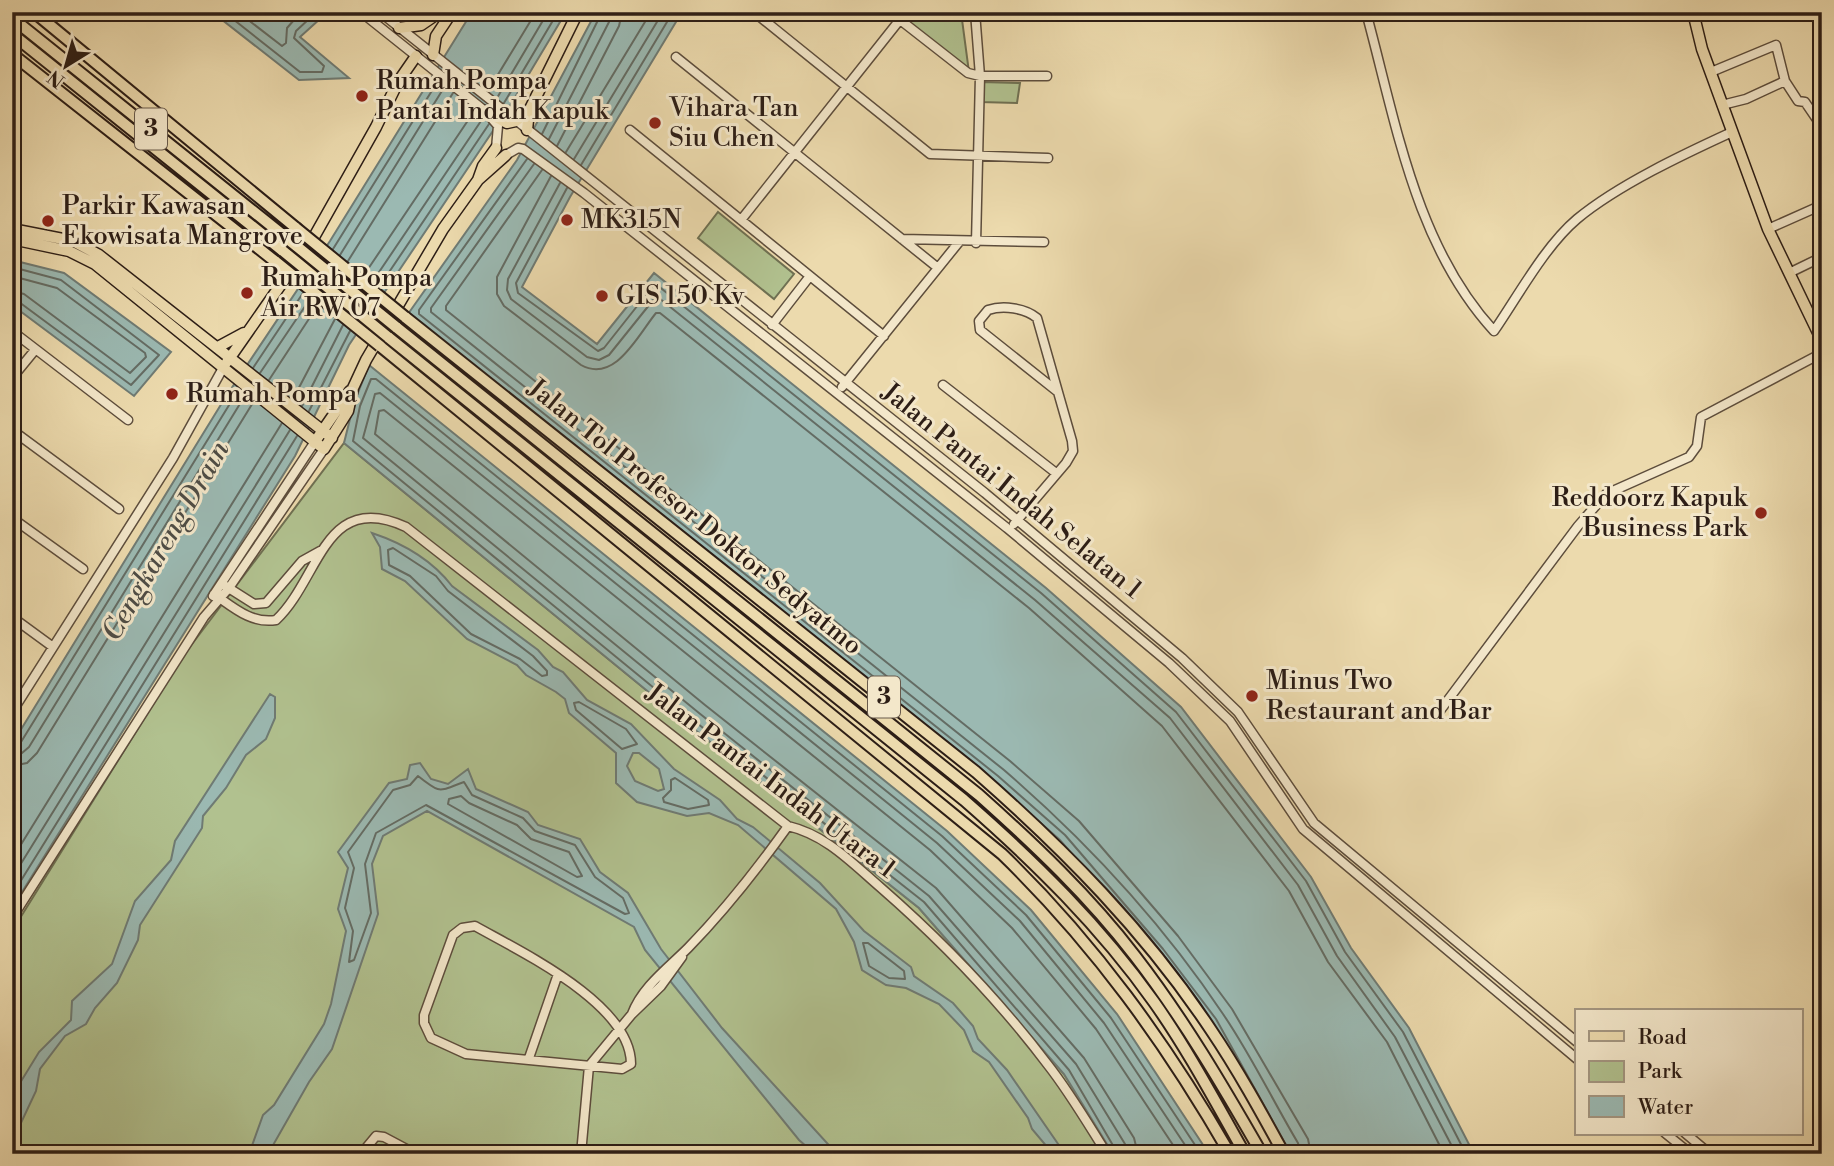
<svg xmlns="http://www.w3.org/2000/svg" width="1834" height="1166" font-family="'Libre Bodoni',serif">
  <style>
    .green { fill: #b1c18f; stroke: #6f7052; stroke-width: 2 }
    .water { fill: #9bb9b2; stroke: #6f7b74; stroke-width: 2; fill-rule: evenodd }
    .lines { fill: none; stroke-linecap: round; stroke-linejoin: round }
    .shore { stroke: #646c64; stroke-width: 2 }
    .minor-casing { stroke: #5d4d3c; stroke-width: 11 }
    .major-casing { stroke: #2d1e16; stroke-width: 13 }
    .highway-casing { stroke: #2d1e16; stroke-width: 14 }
    .minor { stroke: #f3e7ca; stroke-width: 8 }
    .major { stroke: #ecdaad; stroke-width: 10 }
    .highway { stroke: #ecdaad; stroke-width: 10 }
    .highway-bridge-casing { stroke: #2d1e16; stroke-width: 14; stroke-linecap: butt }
    .highway-bridge { stroke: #ecdaad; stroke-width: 10 }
    .poi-dot { fill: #8f2418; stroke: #f3e7ca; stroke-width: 2.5 }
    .labels { text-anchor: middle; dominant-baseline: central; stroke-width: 6; stroke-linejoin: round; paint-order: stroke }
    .shield { fill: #f3e7ca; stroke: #685a4c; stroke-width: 2 }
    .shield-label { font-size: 24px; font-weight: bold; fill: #2d1e16 }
    .poi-label { font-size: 26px; fill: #2d1e16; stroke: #f3e7ca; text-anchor: start }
    .street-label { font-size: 26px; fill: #2d1e16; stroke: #f3e7ca }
    .water-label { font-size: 28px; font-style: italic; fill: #4e4c45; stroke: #f3e7ca }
  </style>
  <rect width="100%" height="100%" fill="#ecdaad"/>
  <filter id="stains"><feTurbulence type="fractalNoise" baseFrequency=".00286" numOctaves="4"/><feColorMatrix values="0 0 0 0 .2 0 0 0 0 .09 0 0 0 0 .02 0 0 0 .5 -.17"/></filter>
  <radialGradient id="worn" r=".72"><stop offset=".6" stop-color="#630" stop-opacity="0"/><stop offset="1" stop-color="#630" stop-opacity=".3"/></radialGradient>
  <path class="green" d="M908,12H961L969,72L903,18Z
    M981,82L1020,83L1017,103L980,102Z
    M718,212L794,274L774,299L698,238Z
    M344,443L689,725L919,908L1064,1074L1113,1154H12V931L183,656Z"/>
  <path class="water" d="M212,12H314L321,18L300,37L349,78L299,80Z
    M472,12H566L511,104L349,345L295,456L12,908V744L225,398L330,241Z
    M596,12H682L570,197L522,287L597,344L654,273L1046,588L1181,707L1311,877L1351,948L1409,1028L1474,1154H1286L1157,953L1060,840L994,782L408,314L517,160Z
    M12,260L64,273L171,352L134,396L12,305Z
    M369,365L947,831L1031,910L1117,1014L1209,1154H1113L1064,1074L919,908L689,725L344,443L354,403Z
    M372,533C402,543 432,560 452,586L538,650L553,667L563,672L587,700L631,724L674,769L720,800L737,819L753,827L820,883L864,931L911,967L914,976L953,1003L973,1026L978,1039L1007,1070L1065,1154H1053L1032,1129L1028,1118L989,1062L973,1051L964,1030L939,1004L906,988L886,985L862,970L854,942L836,909L738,825L709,813L687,816L637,802L616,783V753L569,713L565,699L556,692L526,675L517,665L467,639L405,581L382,569L380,547ZM633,753H639L659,769L664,789L658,791L635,781L627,766Z
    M270,694L275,697V718L266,739L246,755L226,788L203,816L202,828L140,925L138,940L117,983L95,1008L86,1024L65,1036L40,1069L36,1091L12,1142V1096L39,1052L71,1020L72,1001L112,964L135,901L171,860L175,841Z
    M420,763L431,779L448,784L468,769L476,789L528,812L538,825L580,839L600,872L628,893L661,949L722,1028L837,1154H815L799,1140L645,950L634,927L427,811L383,836L372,864L378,914L332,1049L309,1082L268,1154H249L263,1115L274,1105L324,1024L331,1004L346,931L338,909L348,868L338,852L389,783L407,779L410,765Z"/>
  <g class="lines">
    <path class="shore" d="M224,12L300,72H322L324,66L294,38L296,31L310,18V12
      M238,12L282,46L286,43L287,28L301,12
      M488,91L536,12
      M497,98L548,12
      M504,103L558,12
      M542,134L602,12
      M549,139L609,22L611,12
      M557,146L619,26L622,12
      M566,152L651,12
      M527,159L419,310V314L998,776L1065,835L1163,949L1216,1019L1291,1154
      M574,159L663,12
      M534,164L431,308V312L1004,770C1086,841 1163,924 1223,1014C1251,1055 1273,1101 1298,1143L1300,1154
      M581,165L673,12
      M542,170L446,306V310L1010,761L1079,821L1178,936L1232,1009L1308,1139L1311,1154
      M551,176L497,277V294L504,306L581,365C615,384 638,335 656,313H660L1029,608L1162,726L1289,891L1328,962L1387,1042L1444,1154
      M560,183L508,279L507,290L511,299L587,357L599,360L609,355L654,299L659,298L1035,600L1170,718L1298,885L1337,956L1395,1037L1456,1154
      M567,188L516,283L518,293L598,351L604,348L653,286L657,285L1041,593L1176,712L1306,881L1345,952L1403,1032L1466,1154
      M333,249L438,81
      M340,255L445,86
      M348,261L453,93
      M12,267L61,280L159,355L131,385L19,302L12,300
      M364,275L475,110
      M12,276L57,288L145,353L146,357L130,373L24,294L12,291
      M373,281L483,118
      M379,287L489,124
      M253,368L303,293
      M260,373L310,299
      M269,380L318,305
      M293,399L335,319
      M302,406L343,325
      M309,411L350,331
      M393,548L436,576L448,591L533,656L547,671V675L542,676L520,659L471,634L410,576L389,565L388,550Z
      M579,702L626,729L637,744L622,749L576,710L574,703Z
      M12,746L21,742L239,389
      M12,755L22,753L29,747L246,394
      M12,766L27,763L37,753L254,401
      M418,776C442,795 438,791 464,782L472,795L523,818L535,831L575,845L595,877L623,898L629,913L625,914L426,805L376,833L365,864L371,913L354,960L349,962L353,931L345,908L354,868L348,852L393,790L410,785Z
      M675,778L708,800L709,805L688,809L664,802L663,798L671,790V780Z
      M461,796L469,803L517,825L531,839L569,852L582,876L577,877L448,804L449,799Z
      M12,859L282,423
      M12,878L290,430
      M12,895L297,436
      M863,943H868L904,971L905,979L889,978L869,966Z
      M1118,1154L1069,1070L924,902L693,720L353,441L360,406L371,379H376L942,836L1026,915L1111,1018L1201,1154
      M1127,1154L1125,1144L1076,1064L929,896L699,713L363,438L375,394L380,393L937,843L1020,921L1104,1023L1191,1154
      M1138,1154L1134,1138L1084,1058L936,888L705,705L375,434L379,411L384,410L930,850L1012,928L1096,1029L1179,1154"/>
    <g class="minor-casing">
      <path id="minor" d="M361,12L485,111L498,126L496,148
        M380,12L985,493L1182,658L1238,712L1314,823L1577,1042
        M754,12L930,154L1048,158
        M890,12L968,73L980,76H1047
        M975,12L980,76L976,243
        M1366,12C1396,122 1415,245 1494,331C1518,296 1545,246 1577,219C1618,185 1684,154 1732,132
        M676,57L938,268
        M1711,72L1776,45L1785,81L1798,101L1805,102L1822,127
        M1722,105L1746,99L1785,81
        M630,130L884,336
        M506,155L518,148L523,149L584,193L1007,528L1169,663L1230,721L1303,829L1577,1059
        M741,220L906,12
        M1768,229L1822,205
        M902,239L1044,242
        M1789,273L1822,257
        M772,325L810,276
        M12,331L128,420
        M12,378L35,350
        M943,385L1056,473
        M842,387L959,242
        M12,430L119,509
        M12,518L83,569
        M1014,524L1066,463L1073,451L1072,441L1058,392L980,330L979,321L988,310C1003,305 1025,308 1037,318L1058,392
        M224,585L254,604L266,603L302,561L320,551
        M214,594C233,607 251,624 276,620C320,579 324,489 406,527L788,826C826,835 851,862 880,887C942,941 998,999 1048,1065C1070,1093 1088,1124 1107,1154
        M213,596L314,443
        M12,617L53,647
        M12,712L173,458L223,368
        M1436,716L1578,526L1606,494L1689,457L1697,446L1701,417L1822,353
        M12,918L204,617L229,588L324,449
        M475,926C521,952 631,1004 631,1064L622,1069L466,1054L431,1038L424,1023V1015L453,935L462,928Z
        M632,1014C642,987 668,968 688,948C724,911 758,868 788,826
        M529,1058L558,974
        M1665,1133L1691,1154
        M1685,1133L1710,1154
        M361,1154L376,1136L384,1137L416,1154
        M581,1154L589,1066L632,1014L661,986L682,957
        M704,1154L708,1150L718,1154"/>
    </g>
    <g class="major-casing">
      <path id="major" d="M1693,12L1702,49L1768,229L1822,341
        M399,28L421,25L440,12
        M433,55L436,36L452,12
        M485,111L507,123L516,121L528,111
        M527,130L529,111L578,12
        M478,180L483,166L496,148
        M12,229L73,241L99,255L332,438
        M12,239L69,251L95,264L324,449L348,411L353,388L366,360L443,229L478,180L506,155
        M218,347L244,333
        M227,362L314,237L376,127L398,82L416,56
        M314,443L350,391"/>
    </g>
    <g class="highway-casing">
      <path id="highway" d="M34,12L296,228
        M12,18L289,240
        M12,34L283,251
        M12,54L276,262
        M405,317L976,772C1064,849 1146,932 1211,1030C1238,1070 1261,1112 1284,1154
        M396,327L979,795C1035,845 1089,896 1135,956C1183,1018 1223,1086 1262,1154
        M388,337L964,800C1035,862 1100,926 1154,1002C1188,1050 1216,1103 1245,1154
        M380,346L1002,854C1094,943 1166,1043 1230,1154"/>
    </g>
    <use href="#minor" class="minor"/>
    <use href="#major" class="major"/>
    <use href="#highway" class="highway"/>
    <g class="highway-bridge-casing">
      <path id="highway-bridge" d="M296,228L405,317
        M289,240L396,327
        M283,251L388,337
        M276,262L380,346"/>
    </g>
    <use href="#highway-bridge" class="highway-bridge"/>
  </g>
  <g class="poi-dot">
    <circle cx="362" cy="96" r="7"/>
    <circle cx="655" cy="123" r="7"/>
    <circle cx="567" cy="220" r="7"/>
    <circle cx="48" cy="221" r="7"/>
    <circle cx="247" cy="293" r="7"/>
    <circle cx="602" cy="296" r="7"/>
    <circle cx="172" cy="394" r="7"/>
    <circle cx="1761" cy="513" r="7"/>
    <circle cx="1252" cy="696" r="7"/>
  </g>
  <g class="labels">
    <g class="shield">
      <rect x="135" y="108.5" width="32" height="41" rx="5"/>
      <rect x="868" y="676.5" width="32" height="41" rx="5"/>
    </g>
    <g class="shield-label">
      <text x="151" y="129">3</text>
      <text x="884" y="697">3</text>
    </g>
    <g class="poi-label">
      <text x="376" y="81">Rumah Pompa<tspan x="376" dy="30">Pantai Indah Kapuk</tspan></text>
      <text x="669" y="108">Vihara Tan<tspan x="669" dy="30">Siu Chen</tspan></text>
      <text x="62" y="206">Parkir Kawasan<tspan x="62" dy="30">Ekowisata Mangrove</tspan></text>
      <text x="581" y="220">MK315N</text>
      <text x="261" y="278">Rumah Pompa<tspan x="261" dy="30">Air RW 07</tspan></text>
      <text x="616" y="296">GIS 150 Kv</text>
      <text x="186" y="394">Rumah Pompa</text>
      <text x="1747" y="498" text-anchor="end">Reddoorz Kapuk<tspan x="1747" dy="30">Business Park</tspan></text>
      <text x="1266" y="681">Minus Two<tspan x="1266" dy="30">Restaurant and Bar</tspan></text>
    </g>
    <g class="street-label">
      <text transform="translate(1012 491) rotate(39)">Jalan Pantai Indah Selatan 1</text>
      <text transform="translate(695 517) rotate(39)">Jalan Tol Profesor Doktor Sedyatmo</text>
      <text transform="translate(771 781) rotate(37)">Jalan Pantai Indah Utara 1</text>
    </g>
    <g class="water-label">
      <text transform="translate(166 541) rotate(-60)">Cengkareng Drain</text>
    </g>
  </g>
  <rect width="1834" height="1166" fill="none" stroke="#ecdaad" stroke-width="42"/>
  <rect x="14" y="14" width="1806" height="1138" fill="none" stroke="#2d1e16" stroke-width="3.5"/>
  <rect x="21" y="21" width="1792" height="1124" fill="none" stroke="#2d1e16" stroke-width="2"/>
  <rect x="1575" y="1009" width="228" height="126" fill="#f3e7ca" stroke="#a49782" stroke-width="2"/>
  <rect x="1589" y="1031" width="35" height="10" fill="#ecdaad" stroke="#a49782" stroke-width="2"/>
  <text x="1638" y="1044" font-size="21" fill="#2d1e16">Road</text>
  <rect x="1589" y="1061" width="35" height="21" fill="#b1c18f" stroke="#a49782" stroke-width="2"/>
  <text x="1638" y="1078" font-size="21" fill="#2d1e16">Park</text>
  <rect x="1589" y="1096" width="35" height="21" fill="#9bb9b2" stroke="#a49782" stroke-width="2"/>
  <text x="1638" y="1114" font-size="21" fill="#2d1e16">Water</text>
  <g transform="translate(66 66) rotate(217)" stroke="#f3e7ca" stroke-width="5" paint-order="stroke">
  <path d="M0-5L12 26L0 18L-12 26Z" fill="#2d1e16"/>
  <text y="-10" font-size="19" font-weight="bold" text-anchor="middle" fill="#2d1e16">N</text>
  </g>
  <rect width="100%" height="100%" filter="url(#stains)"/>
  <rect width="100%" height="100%" fill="url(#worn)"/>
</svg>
